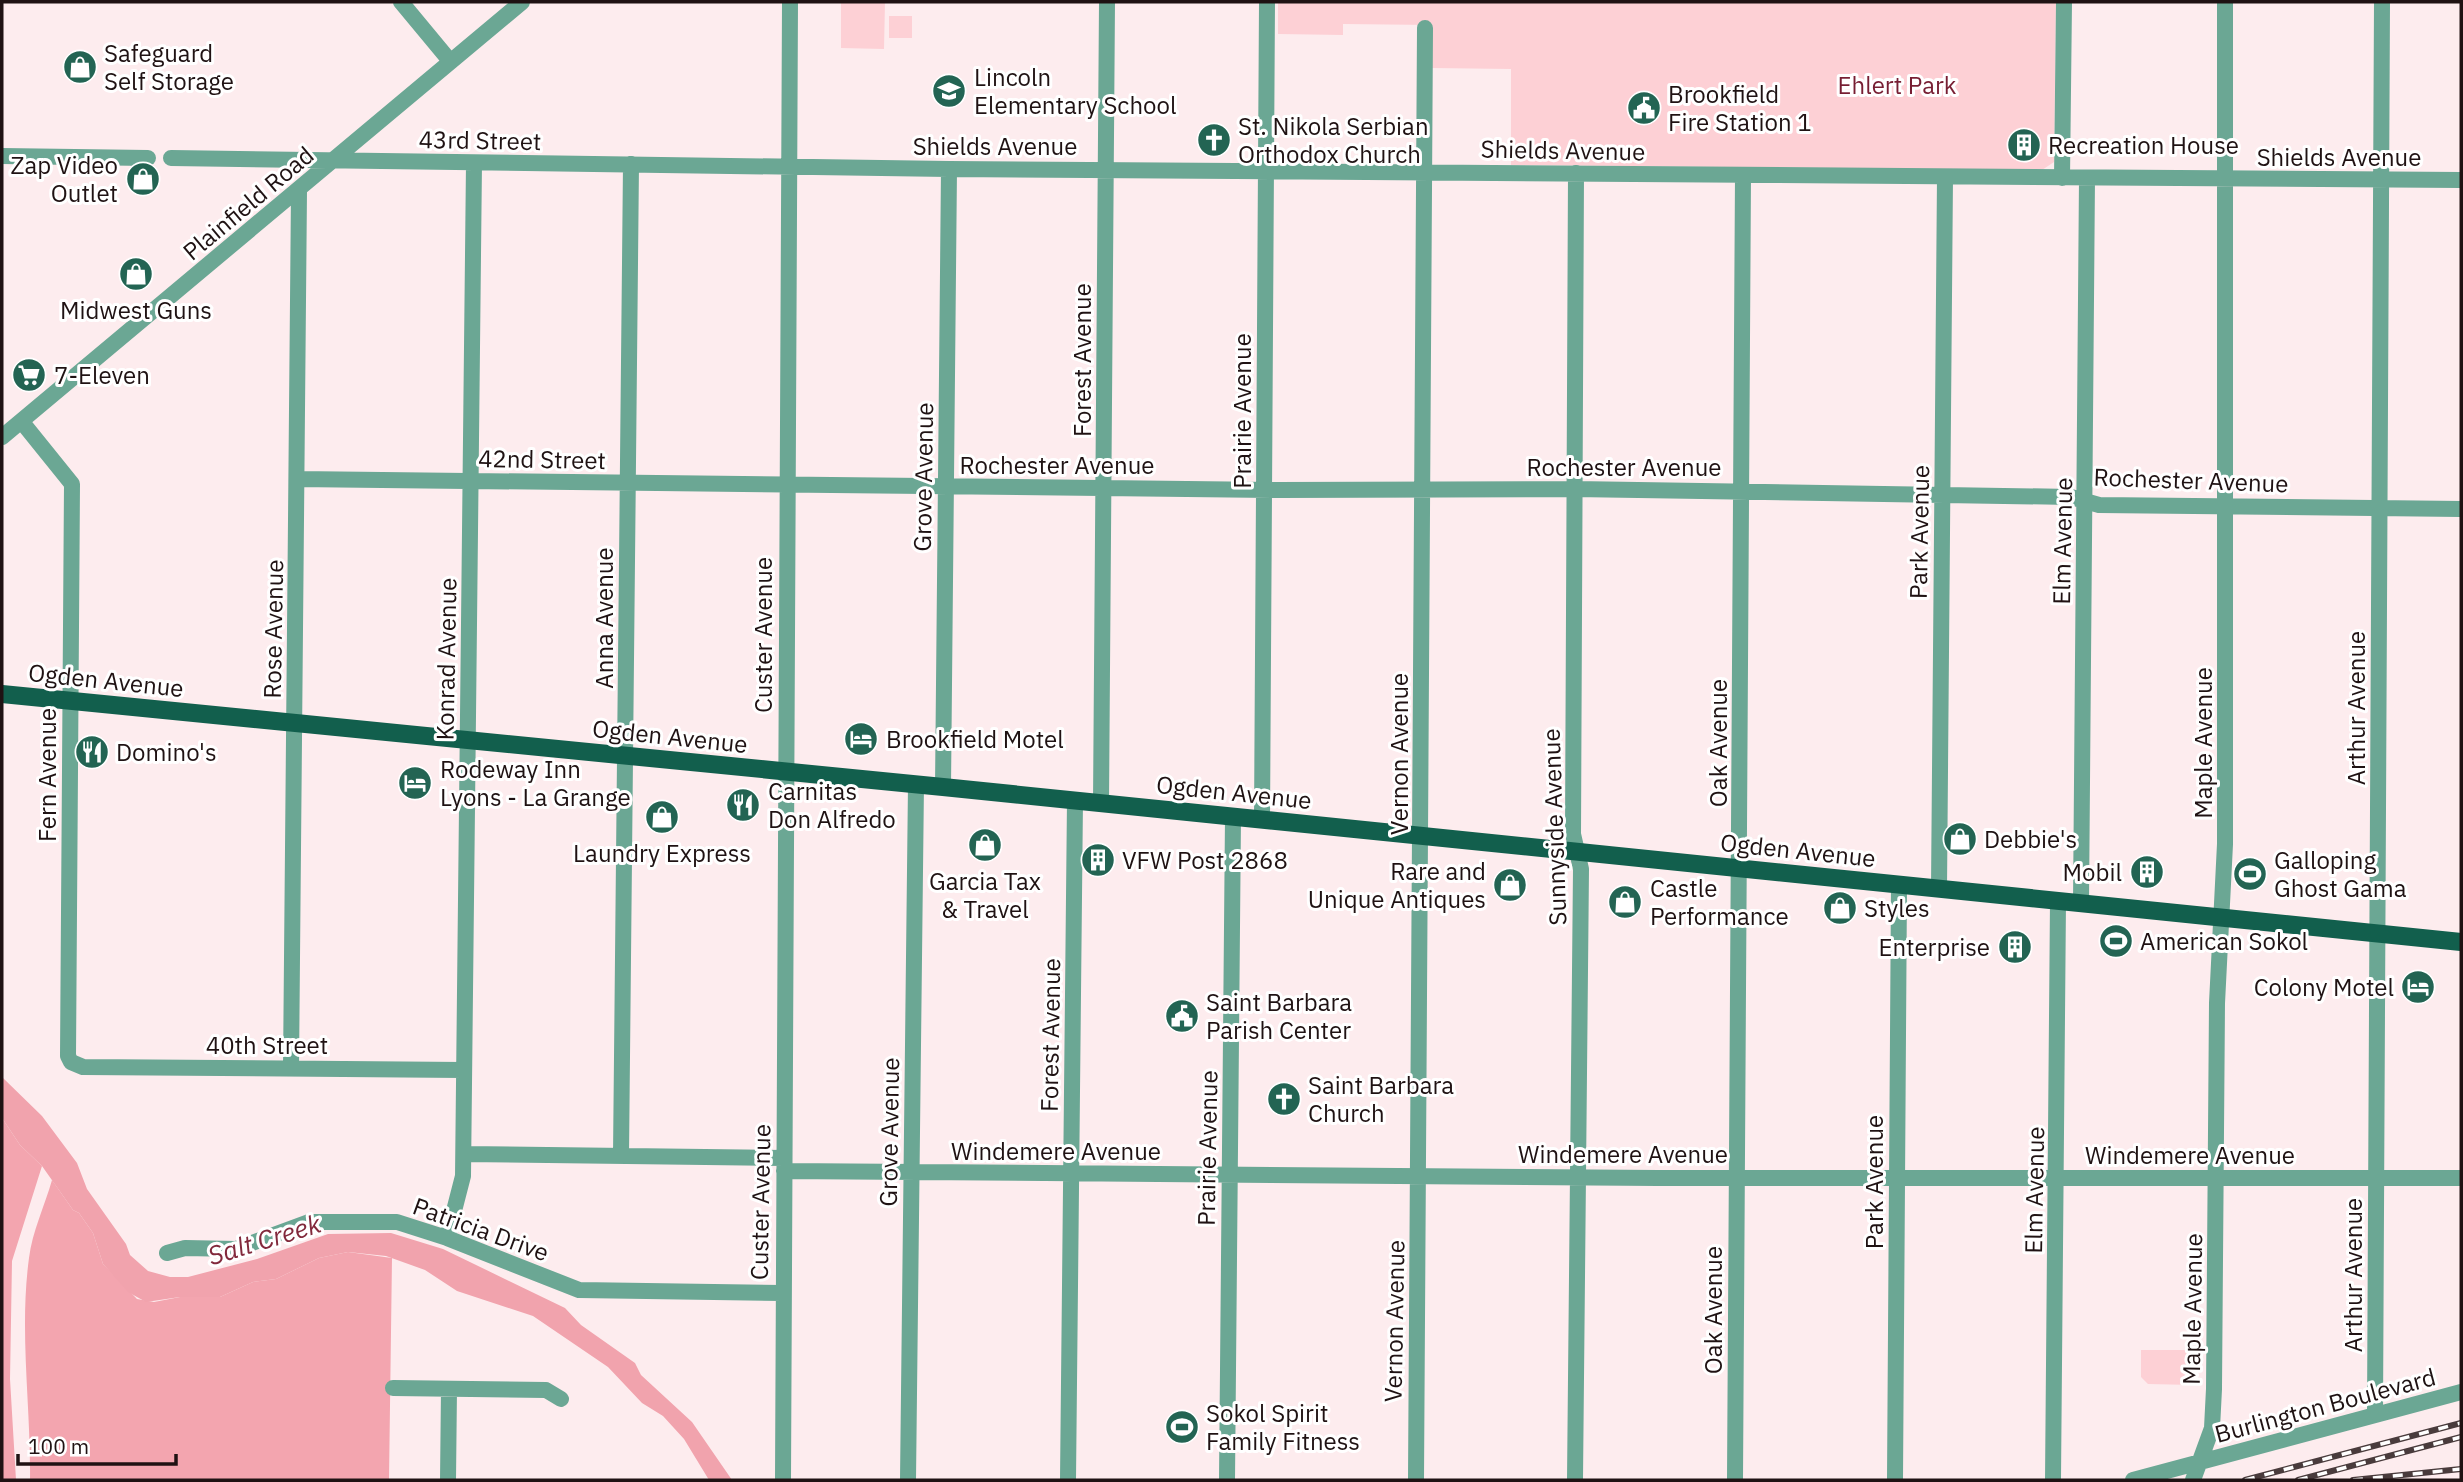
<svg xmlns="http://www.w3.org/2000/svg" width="2463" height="1482" font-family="'IBM Plex Sans',sans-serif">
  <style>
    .green { fill: #fdd0d5 }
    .forest { fill: #f3a5af }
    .water { fill: #f1a3ad }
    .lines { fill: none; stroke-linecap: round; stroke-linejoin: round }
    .minor { stroke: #6ba794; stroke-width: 16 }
    .major { stroke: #125f4d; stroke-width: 18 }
    .rail-casing { stroke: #493b3c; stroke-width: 6 }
    .rail { stroke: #fff; stroke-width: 3.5; stroke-dasharray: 10; stroke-linecap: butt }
    .labels { text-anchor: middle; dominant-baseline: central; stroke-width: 6; stroke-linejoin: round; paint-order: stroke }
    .poi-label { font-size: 24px; fill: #1f1213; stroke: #fff; text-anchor: start }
    .park-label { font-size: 24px; fill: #771e33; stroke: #fff }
    .street-label { font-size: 24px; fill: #1f1213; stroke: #fff }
    .water-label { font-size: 26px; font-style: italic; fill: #82293c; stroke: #fff }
  </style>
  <rect width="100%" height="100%" fill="#fdecee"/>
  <path class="green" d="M841,2H885L884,49L841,48Z
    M1278,2H2056L2054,162L2042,170L1511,165V69L1432,68V25L1343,24V35L1278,34Z
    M889,16H912V38H889Z
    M2141,1350H2194L2193,1385L2148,1384L2141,1377Z"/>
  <path class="forest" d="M2,1118L20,1145L42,1166L12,1261L10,1379L16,1480H2Z
    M52,1180L73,1210L79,1213L93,1233L103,1264L137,1299L154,1302L180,1297H220L253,1282L276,1279L319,1258L348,1252L392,1258L389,1480H30C31,1406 19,1332 29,1258C32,1232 45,1205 52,1180Z"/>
  <path class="water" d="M2,1077L42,1116L77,1163L87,1189L126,1244L130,1255L148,1271L170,1277H188L257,1259L328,1234L391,1233L443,1249L565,1308L581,1325L635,1363L641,1375L692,1422L732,1480H709L684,1439L663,1416L642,1403L608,1367L533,1316L457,1291L425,1270L386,1256L348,1252L319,1258L276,1279L253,1282L220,1297H180L146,1302L128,1292L103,1264L93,1233L79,1213L73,1210L42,1166L20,1145L2,1118Z"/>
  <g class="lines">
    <path class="minor" d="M401,2L450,61
      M2,156L148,158
      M171,158L949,169L2461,180
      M2062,178L2064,2
      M22,422L72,484L68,1056L71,1062L83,1067L463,1070
      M2,437L522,2
      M297,479L1278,490L1575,489L2071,497L2099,505L2461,509
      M943,787L949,169
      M1101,803L1107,2
      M1262,820L1267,2
      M1939,889L1945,177
      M2081,903L2087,178
      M291,1068L299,191
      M464,1154L784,1158
      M621,1156L631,164
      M784,1171L1658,1178H2461
      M447,1238L463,1176L474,163
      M167,1253L185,1248L236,1249L309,1222H397L447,1238L579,1290L782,1293
      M393,1388L546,1390L561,1399
      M2375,1414L2382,2
      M448,1480L449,1389
      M783,1480L790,2
      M908,1480L916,784
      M1068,1480L1075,800
      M1227,1480L1233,817
      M1416,1480L1425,28
      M1575,1480L1581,869L1573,834L1576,173
      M1735,1480L1743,175
      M1895,1480L1899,885
      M2053,1480L2058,901
      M2133,1480L2461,1392
      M2193,1480L2212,1428L2214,1389L2217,1003L2225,844V2"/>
    <path class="major" d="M2,694L943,787L2461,942"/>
    <g class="rail-casing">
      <path id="rail" d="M2245,1480L2461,1423
        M2298,1480L2461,1437
        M2353,1480L2461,1469"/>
    </g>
    <use href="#rail" class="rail"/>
  </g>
  <defs>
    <g id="shop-disc" transform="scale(1.75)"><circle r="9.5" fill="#236453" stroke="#fff"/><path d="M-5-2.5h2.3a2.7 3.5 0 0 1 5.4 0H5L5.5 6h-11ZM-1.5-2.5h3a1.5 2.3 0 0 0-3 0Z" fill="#fff"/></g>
    <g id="school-disc" transform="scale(1.75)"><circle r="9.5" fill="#236453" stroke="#fff"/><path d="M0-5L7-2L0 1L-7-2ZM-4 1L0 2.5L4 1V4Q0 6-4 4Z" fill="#fff"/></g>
    <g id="civic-disc" transform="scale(1.75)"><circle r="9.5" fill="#236453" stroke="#fff"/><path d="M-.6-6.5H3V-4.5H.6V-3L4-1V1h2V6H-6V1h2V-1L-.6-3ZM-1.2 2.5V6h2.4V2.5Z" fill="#fff"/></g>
    <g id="church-disc" transform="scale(1.75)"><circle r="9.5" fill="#236453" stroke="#fff"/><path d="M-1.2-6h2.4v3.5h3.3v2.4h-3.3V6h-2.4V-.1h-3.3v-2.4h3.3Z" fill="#fff"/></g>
    <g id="building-disc" transform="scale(1.75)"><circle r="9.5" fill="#236453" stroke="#fff"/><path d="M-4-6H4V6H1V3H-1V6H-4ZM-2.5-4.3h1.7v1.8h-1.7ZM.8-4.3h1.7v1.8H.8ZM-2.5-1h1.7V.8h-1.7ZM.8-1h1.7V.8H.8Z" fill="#fff"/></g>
    <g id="supermarket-disc" transform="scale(1.75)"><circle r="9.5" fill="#236453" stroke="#fff"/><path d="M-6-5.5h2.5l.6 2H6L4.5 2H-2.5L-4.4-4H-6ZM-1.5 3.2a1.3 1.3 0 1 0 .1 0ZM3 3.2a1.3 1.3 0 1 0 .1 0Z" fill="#fff"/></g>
    <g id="hotel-disc" transform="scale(1.75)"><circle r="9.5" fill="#236453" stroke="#fff"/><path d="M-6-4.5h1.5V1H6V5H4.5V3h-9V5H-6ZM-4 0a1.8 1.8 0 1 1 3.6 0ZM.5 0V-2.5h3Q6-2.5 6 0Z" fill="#fff"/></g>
    <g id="restaurant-disc" transform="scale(1.75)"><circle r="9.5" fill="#236453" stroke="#fff"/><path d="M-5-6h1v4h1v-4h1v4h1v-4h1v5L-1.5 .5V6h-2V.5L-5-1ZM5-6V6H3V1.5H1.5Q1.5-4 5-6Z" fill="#fff"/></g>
    <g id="stadium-disc" transform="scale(1.75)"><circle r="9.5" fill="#236453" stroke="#fff"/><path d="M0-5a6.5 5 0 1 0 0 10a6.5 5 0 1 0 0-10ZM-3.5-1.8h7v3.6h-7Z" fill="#fff"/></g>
  </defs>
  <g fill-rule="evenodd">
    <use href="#shop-disc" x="80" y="67"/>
    <use href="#school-disc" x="949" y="91"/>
    <use href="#civic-disc" x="1644" y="108"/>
    <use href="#church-disc" x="1214" y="140"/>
    <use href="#building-disc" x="2024" y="145"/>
    <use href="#shop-disc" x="143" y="179"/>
    <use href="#shop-disc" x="136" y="274"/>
    <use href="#supermarket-disc" x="29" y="375"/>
    <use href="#hotel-disc" x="861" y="739"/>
    <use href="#restaurant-disc" x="92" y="752"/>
    <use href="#hotel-disc" x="415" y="783"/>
    <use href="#restaurant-disc" x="743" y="805"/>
    <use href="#shop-disc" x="662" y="817"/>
    <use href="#shop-disc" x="1960" y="839"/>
    <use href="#shop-disc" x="985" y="845"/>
    <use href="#building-disc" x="1098" y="860"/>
    <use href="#building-disc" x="2147" y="872"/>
    <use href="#stadium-disc" x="2250" y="874"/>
    <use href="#shop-disc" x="1510" y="885"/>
    <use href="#shop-disc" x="1625" y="902"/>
    <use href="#shop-disc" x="1840" y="908"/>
    <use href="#stadium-disc" x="2116" y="941"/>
    <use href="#building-disc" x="2015" y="947"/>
    <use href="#hotel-disc" x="2418" y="987"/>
    <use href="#civic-disc" x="1182" y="1016"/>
    <use href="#church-disc" x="1284" y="1099"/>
    <use href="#stadium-disc" x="1182" y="1427"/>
  </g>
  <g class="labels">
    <g class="poi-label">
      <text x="104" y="53">Safeguard<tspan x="104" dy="28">Self Storage</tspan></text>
      <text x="974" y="77">Lincoln<tspan x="974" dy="28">Elementary School</tspan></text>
      <text x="1668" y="94">Brookfield<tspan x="1668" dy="28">Fire Station 1</tspan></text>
      <text x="1238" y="126">St. Nikola Serbian<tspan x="1238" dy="28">Orthodox Church</tspan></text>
      <text x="2048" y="145">Recreation House</text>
      <text x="118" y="165" text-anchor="end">Zap Video<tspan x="118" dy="28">Outlet</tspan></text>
      <text x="136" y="310" text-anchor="middle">Midwest Guns</text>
      <text x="54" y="375">7-Eleven</text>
      <text x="886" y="739">Brookfield Motel</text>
      <text x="116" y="752">Domino's</text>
      <text x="440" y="769">Rodeway Inn<tspan x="440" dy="28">Lyons - La Grange</tspan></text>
      <text x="768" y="791">Carnitas<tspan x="768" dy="28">Don Alfredo</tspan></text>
      <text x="1984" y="839">Debbie's</text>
      <text x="662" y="853" text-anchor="middle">Laundry Express</text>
      <text x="1122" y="860">VFW Post 2868</text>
      <text x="2274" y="860">Galloping<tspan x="2274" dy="28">Ghost Gama</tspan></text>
      <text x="1486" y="871" text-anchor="end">Rare and<tspan x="1486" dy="28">Unique Antiques</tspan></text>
      <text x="2122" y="872" text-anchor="end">Mobil</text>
      <text x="985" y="881" text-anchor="middle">Garcia Tax<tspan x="985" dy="28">&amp; Travel</tspan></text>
      <text x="1650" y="888">Castle<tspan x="1650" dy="28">Performance</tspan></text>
      <text x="1864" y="908">Styles</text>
      <text x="2140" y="941">American Sokol</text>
      <text x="1990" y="947" text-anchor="end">Enterprise</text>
      <text x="2394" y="987" text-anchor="end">Colony Motel</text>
      <text x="1206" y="1002">Saint Barbara<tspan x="1206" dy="28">Parish Center</tspan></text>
      <text x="1308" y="1085">Saint Barbara<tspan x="1308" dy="28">Church</tspan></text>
      <text x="1206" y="1413">Sokol Spirit<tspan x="1206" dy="28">Family Fitness</tspan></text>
    </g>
    <g class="park-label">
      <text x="1897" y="85">Ehlert Park</text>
    </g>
    <g class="street-label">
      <text transform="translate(480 140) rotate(1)">43rd Street</text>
      <text x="995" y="146">Shields Avenue</text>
      <text transform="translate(1563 150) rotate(1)">Shields Avenue</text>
      <text x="2339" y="157">Shields Avenue</text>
      <text transform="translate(248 203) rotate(-40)">Plainfield Road</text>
      <text transform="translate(1082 360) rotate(-90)">Forest Avenue</text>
      <text transform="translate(1242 411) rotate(-90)">Prairie Avenue</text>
      <text transform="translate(542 459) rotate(1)">42nd Street</text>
      <text x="1057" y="465">Rochester Avenue</text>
      <text x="1624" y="467">Rochester Avenue</text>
      <text transform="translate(923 477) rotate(-89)">Grove Avenue</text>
      <text transform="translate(2191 480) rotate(2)">Rochester Avenue</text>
      <text transform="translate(1919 532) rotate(-89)">Park Avenue</text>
      <text transform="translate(2062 541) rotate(-89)">Elm Avenue</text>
      <text transform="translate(604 618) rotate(-90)">Anna Avenue</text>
      <text transform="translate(273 629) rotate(-89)">Rose Avenue</text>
      <text transform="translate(763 635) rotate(-90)">Custer Avenue</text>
      <text transform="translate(446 659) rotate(-89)">Konrad Avenue</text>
      <text transform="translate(106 680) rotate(6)">Ogden Avenue</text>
      <text transform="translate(2356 708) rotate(-90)">Arthur Avenue</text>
      <text transform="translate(670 736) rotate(6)">Ogden Avenue</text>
      <text transform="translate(1718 743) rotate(-90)">Oak Avenue</text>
      <text transform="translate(2203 743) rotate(-90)">Maple Avenue</text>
      <text transform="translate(1399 754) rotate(-90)">Vernon Avenue</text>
      <text transform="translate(47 775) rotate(-90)">Fern Avenue</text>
      <text transform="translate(1234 792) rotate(6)">Ogden Avenue</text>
      <text transform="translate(1554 827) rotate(-92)">Sunnyside Avenue</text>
      <text transform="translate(1798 850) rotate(6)">Ogden Avenue</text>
      <text transform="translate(1050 1035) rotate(-89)">Forest Avenue</text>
      <text x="267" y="1045">40th Street</text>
      <text transform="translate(889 1132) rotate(-89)">Grove Avenue</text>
      <text transform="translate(1207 1148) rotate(-89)">Prairie Avenue</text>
      <text x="1056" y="1151">Windemere Avenue</text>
      <text x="1623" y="1154">Windemere Avenue</text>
      <text x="2190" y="1155">Windemere Avenue</text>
      <text transform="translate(1874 1182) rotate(-90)">Park Avenue</text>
      <text transform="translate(2034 1190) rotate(-89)">Elm Avenue</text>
      <text transform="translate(760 1202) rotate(-89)">Custer Avenue</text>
      <text transform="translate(481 1229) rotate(20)">Patricia Drive</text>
      <text transform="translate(2353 1275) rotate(-90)">Arthur Avenue</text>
      <text transform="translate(2192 1309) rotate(-89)">Maple Avenue</text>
      <text transform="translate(1713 1310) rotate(-90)">Oak Avenue</text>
      <text transform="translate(1394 1321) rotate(-89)">Vernon Avenue</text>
      <text transform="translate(2325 1405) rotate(-15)">Burlington Boulevard</text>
    </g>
    <g class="water-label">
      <text transform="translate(264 1239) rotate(-17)">Salt Creek</text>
    </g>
  </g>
  <rect width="2463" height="1482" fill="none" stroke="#1f1213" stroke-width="7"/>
  <path d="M18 1454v10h158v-10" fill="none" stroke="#1f1213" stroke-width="3.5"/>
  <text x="28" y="1454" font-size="21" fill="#1f1213" stroke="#ffffff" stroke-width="5" paint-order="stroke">100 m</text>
</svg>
